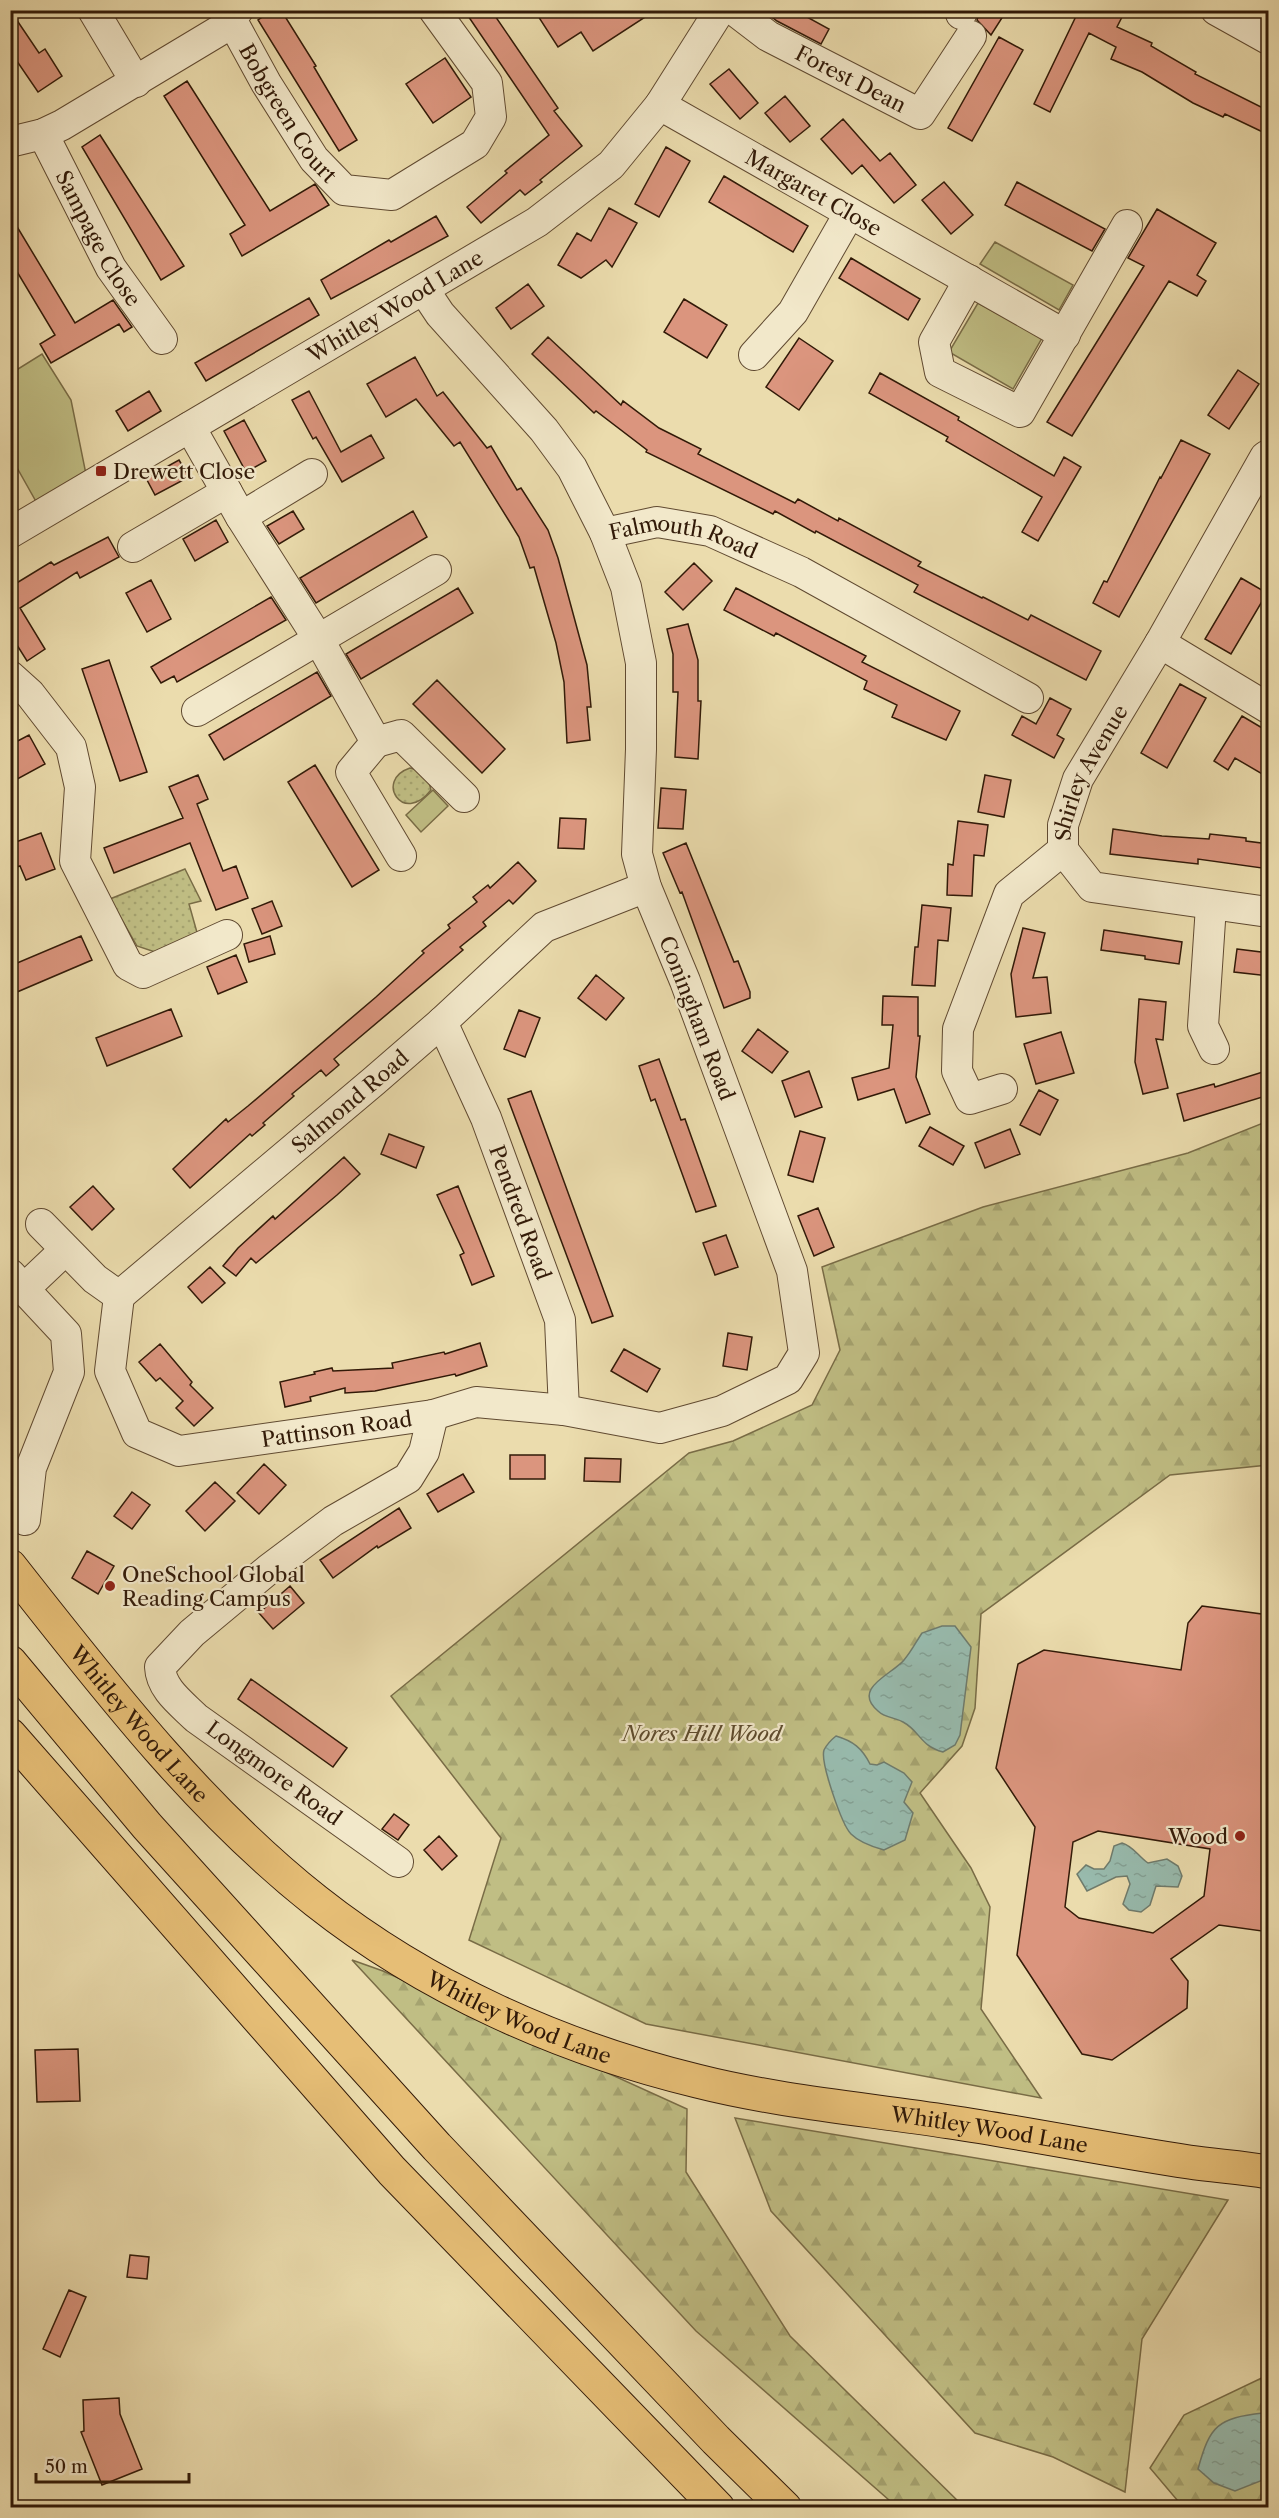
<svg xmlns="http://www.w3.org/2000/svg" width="1279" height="2518" font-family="'Libre Caslon Text',serif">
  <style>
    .green { fill: #c0be84; stroke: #796c46; stroke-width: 1.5 }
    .forest { fill: url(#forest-firs); stroke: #796c46; stroke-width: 1.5 }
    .park { fill: url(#park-dots); stroke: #796c46; stroke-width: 1.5 }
    .water { fill: url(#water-ripples); stroke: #6f7b6c; stroke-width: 1.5 }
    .building { fill: #db957e; stroke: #321a08; stroke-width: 1.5; fill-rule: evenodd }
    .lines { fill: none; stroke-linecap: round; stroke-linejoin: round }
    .minor-casing { stroke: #604a31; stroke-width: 32 }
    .major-casing { stroke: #321a08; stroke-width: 35 }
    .highway-casing { stroke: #321a08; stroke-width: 35 }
    .minor { stroke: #f2e8ca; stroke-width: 30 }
    .major { stroke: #e6be76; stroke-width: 33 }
    .highway { stroke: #e6be76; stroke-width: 33 }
    .poi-dot { fill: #8f2418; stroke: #f2e8ca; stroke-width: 2 }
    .labels { text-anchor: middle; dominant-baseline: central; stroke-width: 4.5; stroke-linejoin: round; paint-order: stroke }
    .street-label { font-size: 21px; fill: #321a08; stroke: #f2e8ca }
    .poi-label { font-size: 21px; fill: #321a08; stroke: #f2e8ca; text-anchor: start }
    .park-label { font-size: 21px; font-style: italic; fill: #5d4b2d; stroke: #f2e8ca }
  </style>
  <defs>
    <pattern id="forest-firs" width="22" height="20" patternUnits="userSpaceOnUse" patternTransform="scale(1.5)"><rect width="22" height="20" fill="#c0be84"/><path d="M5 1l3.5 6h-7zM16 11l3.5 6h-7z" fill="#a5a370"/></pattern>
    <pattern id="park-dots" width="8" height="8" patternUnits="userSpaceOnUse" patternTransform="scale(1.5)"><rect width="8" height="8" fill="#c0be84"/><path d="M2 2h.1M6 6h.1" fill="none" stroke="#a5a370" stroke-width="1.8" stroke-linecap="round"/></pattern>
    <pattern id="water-ripples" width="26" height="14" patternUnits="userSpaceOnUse" patternTransform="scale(1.5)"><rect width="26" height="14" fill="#98bbae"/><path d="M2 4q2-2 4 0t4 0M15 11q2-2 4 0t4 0" fill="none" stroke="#83a094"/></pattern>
  </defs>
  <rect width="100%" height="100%" fill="#ebdcad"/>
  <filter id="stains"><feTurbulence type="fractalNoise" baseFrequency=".00333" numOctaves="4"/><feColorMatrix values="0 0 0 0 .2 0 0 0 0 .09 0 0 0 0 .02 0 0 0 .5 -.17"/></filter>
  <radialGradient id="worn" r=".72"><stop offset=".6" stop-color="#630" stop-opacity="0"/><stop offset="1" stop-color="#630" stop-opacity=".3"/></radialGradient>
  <path class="green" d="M995,242L1073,285L1059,310L980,264Z
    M978,303L1042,338L1013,389L949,352Z
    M42,354L71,400L87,479L38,505L11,457L10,374Z
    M433,790L448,806L421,832L406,815Z"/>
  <path class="forest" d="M1268,1121V1465L1170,1475L981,1614L975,1708L962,1746L920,1793L971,1868L990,1907L981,2009L1041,2098L646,2024L469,1940L501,1838L391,1696L689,1453L733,1441L812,1405L840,1350L822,1267L983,1207L1188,1153Z
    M352,1960L383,1971L687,2109L686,2172L790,2336L964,2507H897L696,2331Z
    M735,2118L1228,2200L1142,2339L1125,2492L1053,2457L975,2433L771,2211Z
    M1268,2375V2507H1183L1150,2468L1184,2415Z"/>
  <path class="park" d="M410,768C424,771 428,776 431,790C403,826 374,780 410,768Z
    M185,869L201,901L189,904L198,936L155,952L137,946L110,899Z"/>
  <path class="water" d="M942,1626H955L971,1647L960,1735L955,1745L943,1752C920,1746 920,1731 903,1722C894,1717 885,1718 878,1711C851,1688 893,1674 904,1660C911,1652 916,1642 922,1633Z
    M836,1736C853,1741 862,1748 870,1764L877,1765L884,1762L904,1773L912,1782L904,1802L913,1813L905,1840L884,1850C873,1847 860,1843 851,1834C842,1825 820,1762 824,1750C827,1744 831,1740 836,1736Z
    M1122,1843C1133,1846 1138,1856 1148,1863L1167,1859L1178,1866L1182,1876L1178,1887L1156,1886L1150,1905L1141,1912L1129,1910L1123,1904L1130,1884L1127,1876L1116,1877L1087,1891L1077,1874L1086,1865L1094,1869H1104L1110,1861L1114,1846Z
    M1263,2413L1268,2419V2473L1263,2480L1235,2491L1214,2483L1198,2469C1210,2425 1218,2418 1263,2413Z"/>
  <path class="building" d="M10,10L39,53L45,49L62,76L38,92L10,51Z
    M273,10H281L316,66L314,67L357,140L339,151L258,20Z
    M464,10H491L558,108L554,111L582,146L540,180L542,182L525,195L520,190L481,223L467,207L507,173L505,171L549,135Z
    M546,10H656L593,51L581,32L558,47L538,16Z
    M763,10H808L805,16L829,29L821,44L777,21Z
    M980,10H1007L991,35L977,20Z
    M1079,10H1115L1123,15L1117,27L1152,43L1151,46L1196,72L1195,74L1269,111V135L1225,114L1223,117L1193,103L1142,72L1111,59L1116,47L1089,33L1050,112L1034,104Z
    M999,37L1023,50L972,141L948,128Z
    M445,58L471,97L433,123L406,84Z
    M729,69L758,103L740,119L710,84Z
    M187,81L270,211L315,184L329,205L242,256L230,234L245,225L164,96Z
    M785,96L810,126L790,142L765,113Z
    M843,119L880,161L890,153L916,185L894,203L862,165L852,174L821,139Z
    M100,135L184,266L161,280L82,147Z
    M666,147L690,161L659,217L635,204Z
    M724,176L808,226L793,252L709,202Z
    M944,182L973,215L951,234L922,200Z
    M1017,182L1105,229L1092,251L1005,205Z
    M609,208L637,223L612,267L606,260L581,278L558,265L577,233L591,241Z
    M1157,209L1216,243L1197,275L1206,281L1197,296L1169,281L1072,436L1047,422L1144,266L1128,258Z
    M10,215L75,323L113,300L132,327L124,332L119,324L51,363L40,344L55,335L10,260Z
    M436,216L448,236L331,299L321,280L389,240L391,242Z
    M851,258L920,299L908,320L839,278Z
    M528,284L544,306L511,329L496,308Z
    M309,298L319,315L206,381L195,363Z
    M684,299L727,325L707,358L664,332Z
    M548,337L621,405L623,401L659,428L701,449L698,454L795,503L798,499L838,521L839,518L921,562L918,566L982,598L983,597L1028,620L1031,615L1101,651L1086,680L914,592L918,585L816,531L815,533L775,511L773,514L646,452L647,450L596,411L594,413L532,354Z
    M799,338L833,361L799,410L766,387Z
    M415,357L437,396L443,392L487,448L491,446L517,490L521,488L548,530L558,558L587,665L591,707H587L590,740L567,743L564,682L556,643L534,567L530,568L519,537L460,442L454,446L416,399L386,417L367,384Z
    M1238,370L1259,384L1229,429L1208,415Z
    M880,373L959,417L958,420L1054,476L1064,457L1081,467L1038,541L1022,532L1042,497L946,441L948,437L869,393Z
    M149,391L161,411L128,431L116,411Z
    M309,391L341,452L371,435L384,458L342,482L316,437L313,439L292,400Z
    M244,420L266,461L246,472L224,431Z
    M1181,440L1210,454L1119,617L1093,603L1104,581L1107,582L1160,477L1161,478Z
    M179,460L189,477L155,495L146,478Z
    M293,511L304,529L279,544L267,526Z
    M413,511L427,537L316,603L300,578Z
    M216,520L228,542L195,561L183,539Z
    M108,537L119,557L80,578L77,572L20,608L45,649L27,661L10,634V587L51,562L54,565Z
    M694,563L712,581L683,610L665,592Z
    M1241,578L1267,593L1231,654L1205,639Z
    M151,580L171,619L147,632L126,593Z
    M458,588L473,613L361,679L346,654Z
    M736,588L866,656L862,662L960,711L946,740L892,717L897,705L864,689L867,681L776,633L774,636L724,610Z
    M271,597L286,620L177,682L174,676L161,683L151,667Z
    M688,624L698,660V701H701L698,759L675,757L678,692H673V654L667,629Z
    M109,660L147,772L120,781L82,669Z
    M317,672L331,696L224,760L209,735Z
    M437,680L505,749L482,773L413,704Z
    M1180,684L1206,698L1167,768L1141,753Z
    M1050,698L1071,709L1057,735L1064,739L1054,758L1012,735L1022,716L1036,724Z
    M1242,716L1269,732V778L1235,758L1228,770L1214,761Z
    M29,735L45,764L10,783V745Z
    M315,765L379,870L352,887L288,782Z
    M198,775L208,799L197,804L223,871L236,866L248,898L216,910L190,843L114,873L104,848L183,818L169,787Z
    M985,775L1011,780L1004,817L978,812Z
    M661,788L686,790L683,829L658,828Z
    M560,818L586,819L584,849L558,848Z
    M958,821L988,825L984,856L974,855L972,896L947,895L948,864L953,865Z
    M1113,829L1162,836L1209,839L1210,834L1246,838V841L1269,844V869L1198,859V864L1110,854Z
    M41,833L55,869L26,880L20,866L10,869V844Z
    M686,843L734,962L738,961L750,992V998L724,1008L682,892L680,893L663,853Z
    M518,862L536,881L513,904L509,900L483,922L486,926L460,947L463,950L334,1059L339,1065L326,1076L321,1070L292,1094L294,1096L263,1123L265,1125L252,1136L250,1134L190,1188L173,1169L226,1119L228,1122L248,1106L376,997L424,953L422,951L450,928L448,925L477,902L473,897L488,885L490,888Z
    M272,901L282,926L262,934L252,909Z
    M922,905L951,908L948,941L938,940L935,986L912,985L915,947H918Z
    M1023,928L1045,933L1033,978L1047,977L1051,1013L1016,1017L1011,974Z
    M1104,930L1182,942L1179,964L1145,959V956L1101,950Z
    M81,936L92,960L10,995V966Z
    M270,936L275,954L249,962L244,944Z
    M1237,949L1269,953V976L1234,972Z
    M236,955L247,982L218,994L207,967Z
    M596,975L624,998L606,1020L578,998Z
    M883,996L918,997V1036H920L916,1077L930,1114L906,1123L894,1089L858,1100L852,1078L889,1068L893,1025H882Z
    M1139,999L1166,1002L1163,1040L1156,1039L1168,1088L1143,1094L1135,1062Z
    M171,1009L182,1036L107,1066L96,1038Z
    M519,1010L540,1018L525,1057L504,1049Z
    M758,1029L788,1052L772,1073L742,1051Z
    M1061,1032L1074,1073L1036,1084L1024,1044Z
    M659,1059L681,1120L685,1119L716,1206L696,1212L655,1099L651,1101L639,1066Z
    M1269,1070V1095L1184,1121L1177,1094L1214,1084L1215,1087Z
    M809,1071L822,1107L795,1117L782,1081Z
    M1039,1090L1058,1100L1040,1135L1020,1125Z
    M531,1091L613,1316L592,1323L508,1099Z
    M930,1127L964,1146L953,1165L919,1146Z
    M1010,1129L1020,1154L985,1168L975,1143Z
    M800,1131L825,1138L813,1182L788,1175Z
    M389,1134L424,1147L416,1168L381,1154Z
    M344,1157L360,1174L337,1195L256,1263L251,1258L236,1276L223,1266L238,1248L273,1216L275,1219Z
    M93,1186L114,1209L92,1230L70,1207Z
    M458,1186L494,1276L472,1285L460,1255L464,1253L437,1195Z
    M818,1208L834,1247L814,1256L798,1216Z
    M726,1235L738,1267L715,1275L703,1243Z
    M210,1267L225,1283L202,1303L188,1287Z
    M728,1333L752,1337L747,1370L723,1366Z
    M480,1343L487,1366L456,1376L455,1374L375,1391L345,1393V1388L310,1397L311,1401L285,1407L280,1382L315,1374L314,1372L332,1368L333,1371L393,1368L392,1363L444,1352L445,1354Z
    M160,1344L192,1382L190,1385L213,1408L194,1426L176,1408L183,1401L160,1378L156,1381L139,1362Z
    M624,1349L660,1369L647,1392L611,1371Z
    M510,1455H545V1479H510Z
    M585,1458L621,1459L620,1482L584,1481Z
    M264,1464L286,1485L259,1514L237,1493Z
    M463,1474L474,1492L438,1512L427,1494Z
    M215,1482L235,1501L205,1531L186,1511Z
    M132,1492L150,1505L132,1529L114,1516Z
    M399,1508L411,1528L378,1548L377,1546L333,1578L320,1560Z
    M87,1551L114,1566L98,1594L72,1578Z
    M290,1586L304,1603L273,1629L259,1613Z
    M1202,1606L1269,1615V1932L1219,1925L1171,1959L1188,1981L1187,2008L1112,2060L1082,2054L1017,1955L1035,1827L996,1768L1018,1664L1044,1650L1181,1670L1188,1623ZM1098,1831L1210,1849L1204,1896L1153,1933L1079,1918L1065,1907L1073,1842Z
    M251,1679L347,1748L333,1767L238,1699Z
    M394,1814L409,1825L398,1840L382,1829Z
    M439,1836L457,1856L442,1870L424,1850Z
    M78,2049L80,2101L37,2102L35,2050Z
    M130,2255L149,2257L147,2279L127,2277Z
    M69,2290L86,2297L60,2357L43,2349Z
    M119,2398L120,2414L142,2469L102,2485L81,2432L84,2431L83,2400Z"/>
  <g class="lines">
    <g class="minor-casing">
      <g id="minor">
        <path d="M93,10L136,82"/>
        <path id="s1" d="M734,10L768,36L920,114L971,36"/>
        <path d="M1216,10L1268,39"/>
        <path d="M961,14L963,10"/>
        <path id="s2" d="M231,19L266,83L314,159L344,190L392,195L475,144L491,117L487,83L434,10"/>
        <path id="s3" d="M660,105L1065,335"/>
        <path id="s4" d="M43,134L111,268L162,339"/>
        <path d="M10,142L43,134L62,125L222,29L238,10"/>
        <path d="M969,280L934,342L940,372L1020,412L1127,225"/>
        <path d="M754,355L793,312L849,214"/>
        <path d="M190,427L241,517L319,640L376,742L351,772L401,856"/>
        <path d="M241,517L312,474"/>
        <path id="s5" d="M10,533L537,222L611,165L660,105L720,10"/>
        <path id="s6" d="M605,533L657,522L710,531L801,572L1028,698"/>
        <path d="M133,547L227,492"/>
        <path d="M1160,643L1268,708"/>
        <path d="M10,676L30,694L71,747L80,787L75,861L128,965L143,973L227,935"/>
        <path d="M197,711L436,570"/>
        <path d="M376,742L401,735L464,797"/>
        <path d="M1063,850L1092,887L1268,912"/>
        <path d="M1211,906L1203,1026L1214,1049"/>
        <path id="s7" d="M442,1022L486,1118L560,1320L564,1410"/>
        <path id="s8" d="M1002,1089L970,1099L957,1071L958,1029L1009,894L1063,850V825L1078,779L1160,643L1265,457L1268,455"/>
        <path d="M41,1224L95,1279L119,1296"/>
        <path d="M10,1274L66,1334L69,1372L31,1468L25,1520"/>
        <path d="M24,1289L65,1250"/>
        <path id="s9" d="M119,1296L110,1371L137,1433L179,1451L433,1415L476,1402L564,1410L660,1428L722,1411L788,1379L804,1353L792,1271L685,981L646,887L637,854L641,749V663L626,587L605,533L572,468L544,430L440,314L424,290"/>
        <path id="s10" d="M119,1296L374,1081L442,1022L544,927L646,887"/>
        <path d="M398,1862L196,1718C181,1703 161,1689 160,1667L192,1633L269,1569L333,1521L408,1478L424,1452L433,1415"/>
      </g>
    </g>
    <g class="major-casing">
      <g id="major">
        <path id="s11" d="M10,1566C103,1684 197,1807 316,1901C426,1988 561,2048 697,2081C780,2102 866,2109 950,2122C1030,2134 1109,2150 1189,2162C1215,2166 1242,2167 1268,2172"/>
      </g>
    </g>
    <g class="highway-casing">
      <path id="highway" d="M10,1662L147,1826L437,2147L716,2440L785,2508
        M10,1735L392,2171L718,2508"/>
    </g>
    <use href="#minor" class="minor"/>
    <use href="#major" class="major"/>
    <use href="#highway" class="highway"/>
  </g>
  <g class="poi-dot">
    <rect x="95" y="465" width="12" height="12" rx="3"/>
    <circle cx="110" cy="1586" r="6"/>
    <circle cx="1240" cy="1836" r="6"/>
  </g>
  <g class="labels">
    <g class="street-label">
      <text stroke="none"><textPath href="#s1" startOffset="136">Forest Dean</textPath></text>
      <text stroke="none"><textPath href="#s2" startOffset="110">Bobgreen Court</textPath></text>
      <text stroke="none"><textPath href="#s3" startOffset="177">Margaret Close</textPath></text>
      <text stroke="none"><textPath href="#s4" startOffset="118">Sampage Close</textPath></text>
      <text stroke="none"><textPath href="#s5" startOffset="447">Whitley Wood Lane</textPath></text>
      <text stroke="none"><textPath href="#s6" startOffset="81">Falmouth Road</textPath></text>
      <text stroke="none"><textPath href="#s8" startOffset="404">Shirley Avenue</textPath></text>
      <text transform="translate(697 1018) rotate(69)">Coningham Road</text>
      <text stroke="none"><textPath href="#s10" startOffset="302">Salmond Road</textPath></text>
      <text stroke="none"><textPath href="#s7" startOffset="206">Pendred Road</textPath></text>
      <text stroke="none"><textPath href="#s9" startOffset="348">Pattinson Road</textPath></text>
      <text stroke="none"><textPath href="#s11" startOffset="204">Whitley Wood Lane</textPath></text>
      <text transform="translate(274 1773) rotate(36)">Longmore Road</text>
      <text stroke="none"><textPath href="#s11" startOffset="690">Whitley Wood Lane</textPath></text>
      <text stroke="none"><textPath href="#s11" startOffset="1176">Whitley Wood Lane</textPath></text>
    </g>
    <g class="poi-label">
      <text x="113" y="471">Drewett Close</text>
      <text x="122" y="1574">OneSchool Global<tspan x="122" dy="24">Reading Campus</tspan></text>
      <text x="1228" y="1836" text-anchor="end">Wood</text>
    </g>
    <g class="park-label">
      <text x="702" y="1733">Nores Hill Wood</text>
    </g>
  </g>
  <rect width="1279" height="2518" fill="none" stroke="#ebdcad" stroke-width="36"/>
  <rect x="12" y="12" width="1255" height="2494" fill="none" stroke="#321a08" stroke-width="3"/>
  <rect x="18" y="18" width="1243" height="2482" fill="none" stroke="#321a08" stroke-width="1.5"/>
  <path d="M36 2473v9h153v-9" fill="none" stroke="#321a08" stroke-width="3"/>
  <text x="45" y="2473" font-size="18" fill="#321a08" stroke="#f2e8ca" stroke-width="4.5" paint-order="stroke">50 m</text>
  <rect width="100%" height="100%" filter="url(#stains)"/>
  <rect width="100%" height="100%" fill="url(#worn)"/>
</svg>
